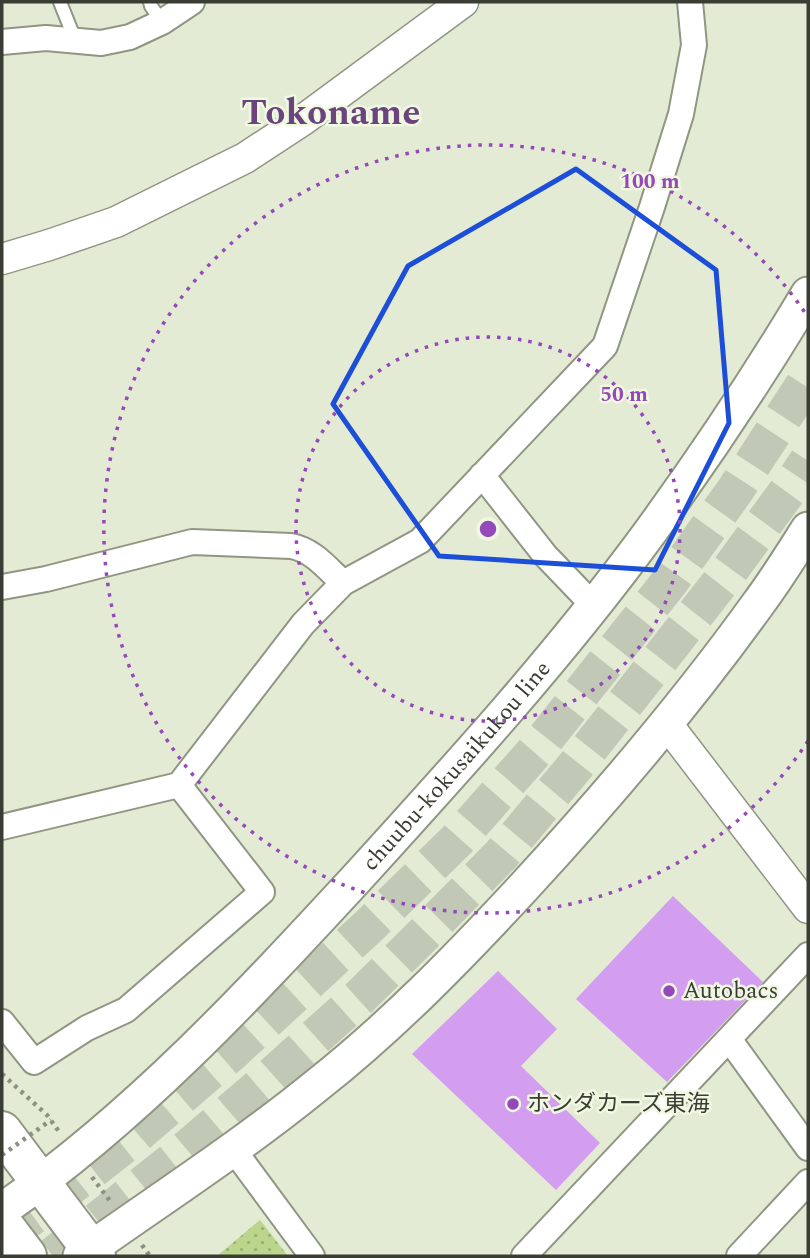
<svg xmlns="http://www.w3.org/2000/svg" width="810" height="1258" font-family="Spectral,'Noto Sans JP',serif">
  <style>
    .green { fill: url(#green-dots) }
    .building { fill: #d39df0 }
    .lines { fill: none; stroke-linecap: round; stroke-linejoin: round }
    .motorway-tunnel { stroke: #c1c8b5; stroke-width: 38; stroke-dasharray: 38 19; stroke-linecap: butt }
    .service-casing { stroke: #8f9682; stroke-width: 16 }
    .minor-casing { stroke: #8f9682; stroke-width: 28 }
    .tertiary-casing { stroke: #8f9682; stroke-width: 33 }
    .secondary-casing { stroke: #8f9682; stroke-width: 37 }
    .trunk-casing { stroke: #8f9682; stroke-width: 42 }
    .path { stroke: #8c9182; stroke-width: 4.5; stroke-dasharray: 3.5 5; stroke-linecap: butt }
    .service { stroke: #fff; stroke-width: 12 }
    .minor { stroke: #fff; stroke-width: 24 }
    .tertiary { stroke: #fff; stroke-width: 30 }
    .secondary { stroke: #fff; stroke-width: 33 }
    .trunk { stroke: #fff; stroke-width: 38 }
    .path-bridge { stroke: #8c9182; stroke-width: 4.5; stroke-dasharray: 3.5 5; stroke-linecap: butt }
    .marked { fill: none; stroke: #1d4ed8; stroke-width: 5; stroke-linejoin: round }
    .ring { fill: none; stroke: #9548b9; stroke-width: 3.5; stroke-dasharray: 3.5 7 }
    .poi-dot { fill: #9548b9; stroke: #f0f8e2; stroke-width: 2.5 }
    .labels { text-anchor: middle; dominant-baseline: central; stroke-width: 5; stroke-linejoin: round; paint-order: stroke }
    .street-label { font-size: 23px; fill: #3a3d34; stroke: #f0f8e2 }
    .poi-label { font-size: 23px; fill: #3a3d34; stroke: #f0f8e2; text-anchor: start }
    .town-label { font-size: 37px; font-weight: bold; fill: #69447d; stroke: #f0f8e2 }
    .centre { fill: #9548b9; stroke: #f0f8e2; stroke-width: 3.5 }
    .ring-label { font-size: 21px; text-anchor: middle; font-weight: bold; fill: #9548b9; stroke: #f0f8e2; stroke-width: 5; stroke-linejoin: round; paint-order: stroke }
  </style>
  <defs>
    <pattern id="green-dots" width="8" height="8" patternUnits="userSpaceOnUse" patternTransform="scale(1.75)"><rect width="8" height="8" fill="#bcd58c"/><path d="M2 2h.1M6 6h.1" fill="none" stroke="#9aae73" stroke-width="1.8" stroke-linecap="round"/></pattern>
  </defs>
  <rect width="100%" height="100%" fill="#e3ebd5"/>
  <path class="green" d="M260,1220L288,1256H217Z"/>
  <path class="building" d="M673,896L763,982L667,1082L576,999Z
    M498,971L557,1029L521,1066L600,1143L556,1190L412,1054Z"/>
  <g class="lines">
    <path class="motorway-tunnel" d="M2,1238L38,1212L129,1141L232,1052L370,925L457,840L537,749L671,580L736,489L808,379
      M53,1256L174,1160L271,1077L360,997L419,939L502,854L577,764L723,579L792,485L808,461"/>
    <g class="service-casing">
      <path id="service" d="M60,2L72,32L71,40
        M150,2L151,6L162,22"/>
    </g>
    <g class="minor-casing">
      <path id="minor" d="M2,42L46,38L101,43L130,37L162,22L192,2
        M482,475L545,555L593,605
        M2,587L46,579L192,542L291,546C313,550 327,568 343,583
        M2,827L179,785L303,624L343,583L420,541L605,346L652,207L681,114L694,45L690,2
        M2,1022L34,1062L87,1028L126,1010L262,892L179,785
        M729,1039L808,1148
        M233,1149L312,1256
        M524,1256L808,955
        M739,1256L808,1182"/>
    </g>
    <g class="tertiary-casing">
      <path id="tertiary" d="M2,259L49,245L116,222L245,158L303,120L463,2
        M667,724L808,908"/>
    </g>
    <g class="secondary-casing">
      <g id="secondary">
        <path id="s1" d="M2,1210C136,1117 247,997 357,878C458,767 559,656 648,535C705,457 759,376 808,294"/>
        <path d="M80,1256C159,1200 241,1147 316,1086C391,1027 457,959 522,889C606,798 686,704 758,604C776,580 792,554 808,529"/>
      </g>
    </g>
    <g class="trunk-casing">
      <path id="trunk" d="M2,1131L96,1256
        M2,1223L27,1256"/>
    </g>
    <path class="path" d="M2,1074L47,1115L60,1133
      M92,1177L110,1201
      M142,1245L150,1256"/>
    <use href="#service" class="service"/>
    <use href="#minor" class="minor"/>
    <use href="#tertiary" class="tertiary"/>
    <use href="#secondary" class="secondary"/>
    <use href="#trunk" class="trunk"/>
    <path class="path-bridge" d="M2,1155L51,1120"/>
  </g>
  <path class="marked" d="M576,169L716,270L729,423L655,570L439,556L333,404L408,266Z"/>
  <g class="ring">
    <circle cx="488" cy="529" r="192"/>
    <path d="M808 741A384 384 0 1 1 808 317"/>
  </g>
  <g class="poi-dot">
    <circle cx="669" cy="991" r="7"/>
    <circle cx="513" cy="1104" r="7"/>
  </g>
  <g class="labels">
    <g class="street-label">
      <text stroke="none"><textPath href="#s1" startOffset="637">chuubu-kokusaikukou line</textPath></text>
    </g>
    <g class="poi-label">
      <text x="683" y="991">Autobacs</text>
      <text x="527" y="1104">ホンダカーズ東海</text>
    </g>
    <g class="town-label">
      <text x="331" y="113">Tokoname</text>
    </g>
  </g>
  <circle cx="488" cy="529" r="10" class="centre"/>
  <g class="ring-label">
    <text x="650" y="188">100 m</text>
    <text x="624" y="401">50 m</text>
  </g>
  <rect width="810" height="1258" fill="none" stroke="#3a3d34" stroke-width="7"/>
</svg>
